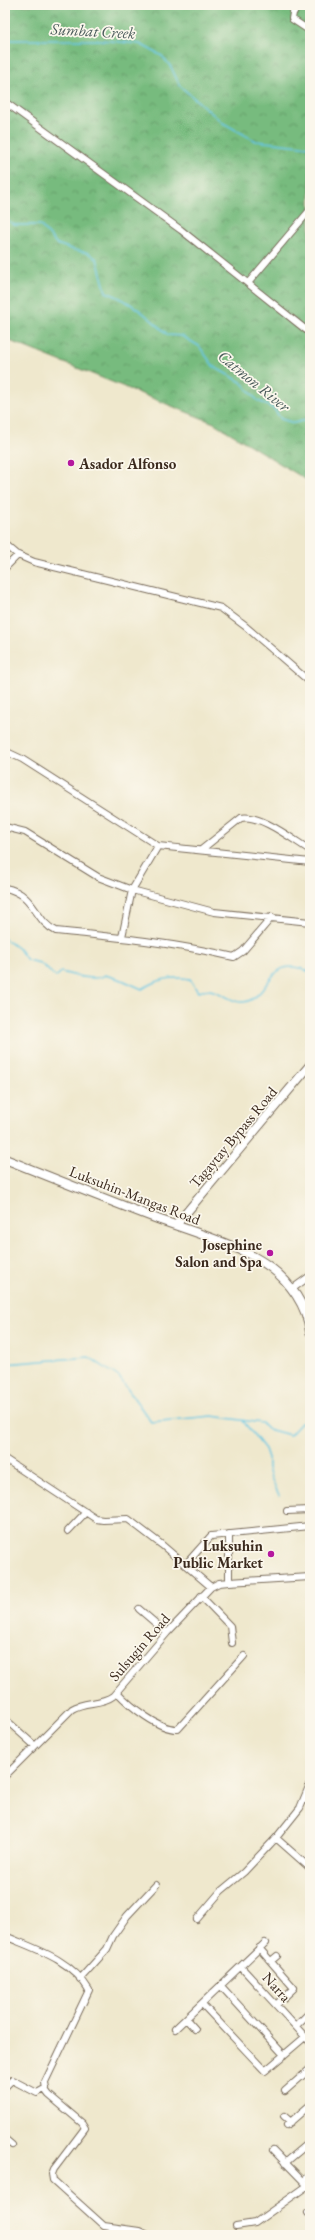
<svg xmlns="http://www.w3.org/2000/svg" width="315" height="2240" font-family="'EB Garamond',serif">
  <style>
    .forest { fill: url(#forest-crowns); stroke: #59724e }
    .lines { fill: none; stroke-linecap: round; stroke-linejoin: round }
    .stream { stroke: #65c6e3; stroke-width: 1.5 }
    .minor-casing { stroke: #7a6c5b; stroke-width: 8 }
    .major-casing { stroke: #7a6c5b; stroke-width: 10 }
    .minor { stroke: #fff; stroke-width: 6 }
    .major { stroke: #fff; stroke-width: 8 }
    .poi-dot { fill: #b5179e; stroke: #fbf7ec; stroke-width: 1.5 }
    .labels { text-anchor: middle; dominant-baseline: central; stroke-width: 3.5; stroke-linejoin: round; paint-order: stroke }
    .poi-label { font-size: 15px; font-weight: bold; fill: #3b2a1e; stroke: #fbf7ec; text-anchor: end }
    .street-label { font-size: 15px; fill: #3b2a1e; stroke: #fbf7ec }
    .water-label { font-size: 16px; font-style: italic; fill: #485959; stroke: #fbf7ec }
  </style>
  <defs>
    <pattern id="forest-crowns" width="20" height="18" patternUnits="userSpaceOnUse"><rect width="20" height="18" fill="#77bb7e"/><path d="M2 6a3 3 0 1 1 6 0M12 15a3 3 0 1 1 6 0" fill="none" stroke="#639867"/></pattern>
  </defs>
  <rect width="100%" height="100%" fill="#fbf7ec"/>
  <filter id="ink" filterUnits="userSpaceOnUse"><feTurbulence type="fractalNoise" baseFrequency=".025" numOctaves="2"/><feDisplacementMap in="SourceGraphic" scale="8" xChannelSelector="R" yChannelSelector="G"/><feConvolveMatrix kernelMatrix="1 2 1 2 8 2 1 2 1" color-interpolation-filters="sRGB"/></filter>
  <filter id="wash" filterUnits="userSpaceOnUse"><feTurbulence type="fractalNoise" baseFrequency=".012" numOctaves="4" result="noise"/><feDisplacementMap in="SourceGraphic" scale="16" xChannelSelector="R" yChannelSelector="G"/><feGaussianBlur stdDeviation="0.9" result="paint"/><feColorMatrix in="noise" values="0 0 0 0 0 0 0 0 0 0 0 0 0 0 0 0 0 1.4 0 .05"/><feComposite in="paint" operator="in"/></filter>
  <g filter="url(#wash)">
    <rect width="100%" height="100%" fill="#efe8cd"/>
    <path class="forest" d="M5,5H310V482L214,423L5,339Z"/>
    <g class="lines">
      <path class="stream" d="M5,40H101L140,44L162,56L171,67L180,86L223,123L256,141L310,147
        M5,219L14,225H40L57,244L74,250L89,253L97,259L106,292C131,301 149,317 168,335L182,336L199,346L214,367L241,382L257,400L274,409L281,419L294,423L310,419
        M5,939L20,950L27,960L40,963L56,977L61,972C73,975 96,982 105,975L122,980L142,989C158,979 171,976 190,979L198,992C202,991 206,990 210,990C223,992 234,1006 248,1001C271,993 269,953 310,972
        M5,1364L89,1357L119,1377L151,1422L212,1416L262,1423L268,1429L290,1435L301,1423L310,1422
        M243,1421L265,1449L268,1458V1468L271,1478L279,1495"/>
    </g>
  </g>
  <g filter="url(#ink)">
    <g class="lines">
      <g class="minor-casing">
        <path id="minor" d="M299,5L293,13L292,19L310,31
          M5,102L181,230L310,333
          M249,282L310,210
          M5,544L18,555L34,562L221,608L245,626L310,682
          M5,568L18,555
          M5,751L22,759L158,846L310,862
          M5,827L25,832L98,877L132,890L214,912L310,922
          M201,850L241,818C261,814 293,840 310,850
          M5,888C36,894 34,921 56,931C116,937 175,943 234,957L243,951L272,917
          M122,937L132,890L158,846
          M292,1289L310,1276
          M5,1459L96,1519L103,1520L128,1519L162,1545L211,1587
          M287,1511L310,1510
          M68,1531L86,1512
          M229,1534V1582
          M186,1564L211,1536L310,1526
          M201,1596L230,1626L232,1643
          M139,1609L167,1633
          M309,1671L310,1670
          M117,1692C130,1706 159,1730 178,1729L244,1656
          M5,1719L34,1745
          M5,1776L72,1709C85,1701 101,1705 113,1696L167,1633L211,1587L219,1583L229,1582L310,1577
          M276,1838L310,1868
          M197,1919L221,1891L244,1872L276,1838L300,1808L310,1784
          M5,1936C35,1949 71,1959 89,1990L45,2082L46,2091L49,2095L82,2123L85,2128L54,2169L52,2174L53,2180L104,2226L139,2231L148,2235
          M259,1948L294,1988L276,2005
          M271,1961L277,1956
          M241,1967L310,2042
          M80,1979L107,1949L113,1936L127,1916L156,1885
          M221,1986L284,2055
          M202,2004L265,2071L305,2037
          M186,2019L195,2029
          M296,2026L307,2015
          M175,2029L265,1943
          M5,2087L12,2080L37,2093L46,2088
          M285,2091L310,2069
          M284,2116L291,2122
          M287,2125L310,2105
          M5,2139L12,2145
          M273,2150L310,2188
          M285,2163L310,2142
          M303,2181L310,2176
          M308,2213L310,2212
          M236,2226L255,2223L307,2186"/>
      </g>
      <g class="major-casing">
        <path id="major" d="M5,1159C55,1179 105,1199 155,1218C190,1231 241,1245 270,1267C290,1282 307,1306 310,1332
          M176,1225L310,1065"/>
      </g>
      <use href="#minor" class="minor"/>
      <use href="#major" class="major"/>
    </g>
  </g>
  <g class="poi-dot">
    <circle cx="71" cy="463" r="4"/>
    <circle cx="270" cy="1253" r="4"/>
    <circle cx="271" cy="1554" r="4"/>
  </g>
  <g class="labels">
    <g class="poi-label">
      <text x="79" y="463" text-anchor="start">Asador Alfonso</text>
      <text x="262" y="1244">Josephine<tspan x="262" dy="17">Salon and Spa</tspan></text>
      <text x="263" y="1545">Luksuhin<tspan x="263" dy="17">Public Market</tspan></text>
    </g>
    <g class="street-label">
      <text transform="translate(233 1137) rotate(-50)">Tagaytay Bypass Road</text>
      <text transform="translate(135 1195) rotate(21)">Luksuhin-Mangas Road</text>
      <text transform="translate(139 1647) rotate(-49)">Sulsugin Road</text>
      <text transform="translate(277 1987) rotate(48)">Narra</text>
    </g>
    <g class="water-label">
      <text transform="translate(93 31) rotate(3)">Sumbat Creek</text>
      <text transform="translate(254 381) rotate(39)">Catmon River</text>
    </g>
  </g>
  <rect width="315" height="2240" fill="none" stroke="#fbf7ec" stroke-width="20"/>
</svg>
